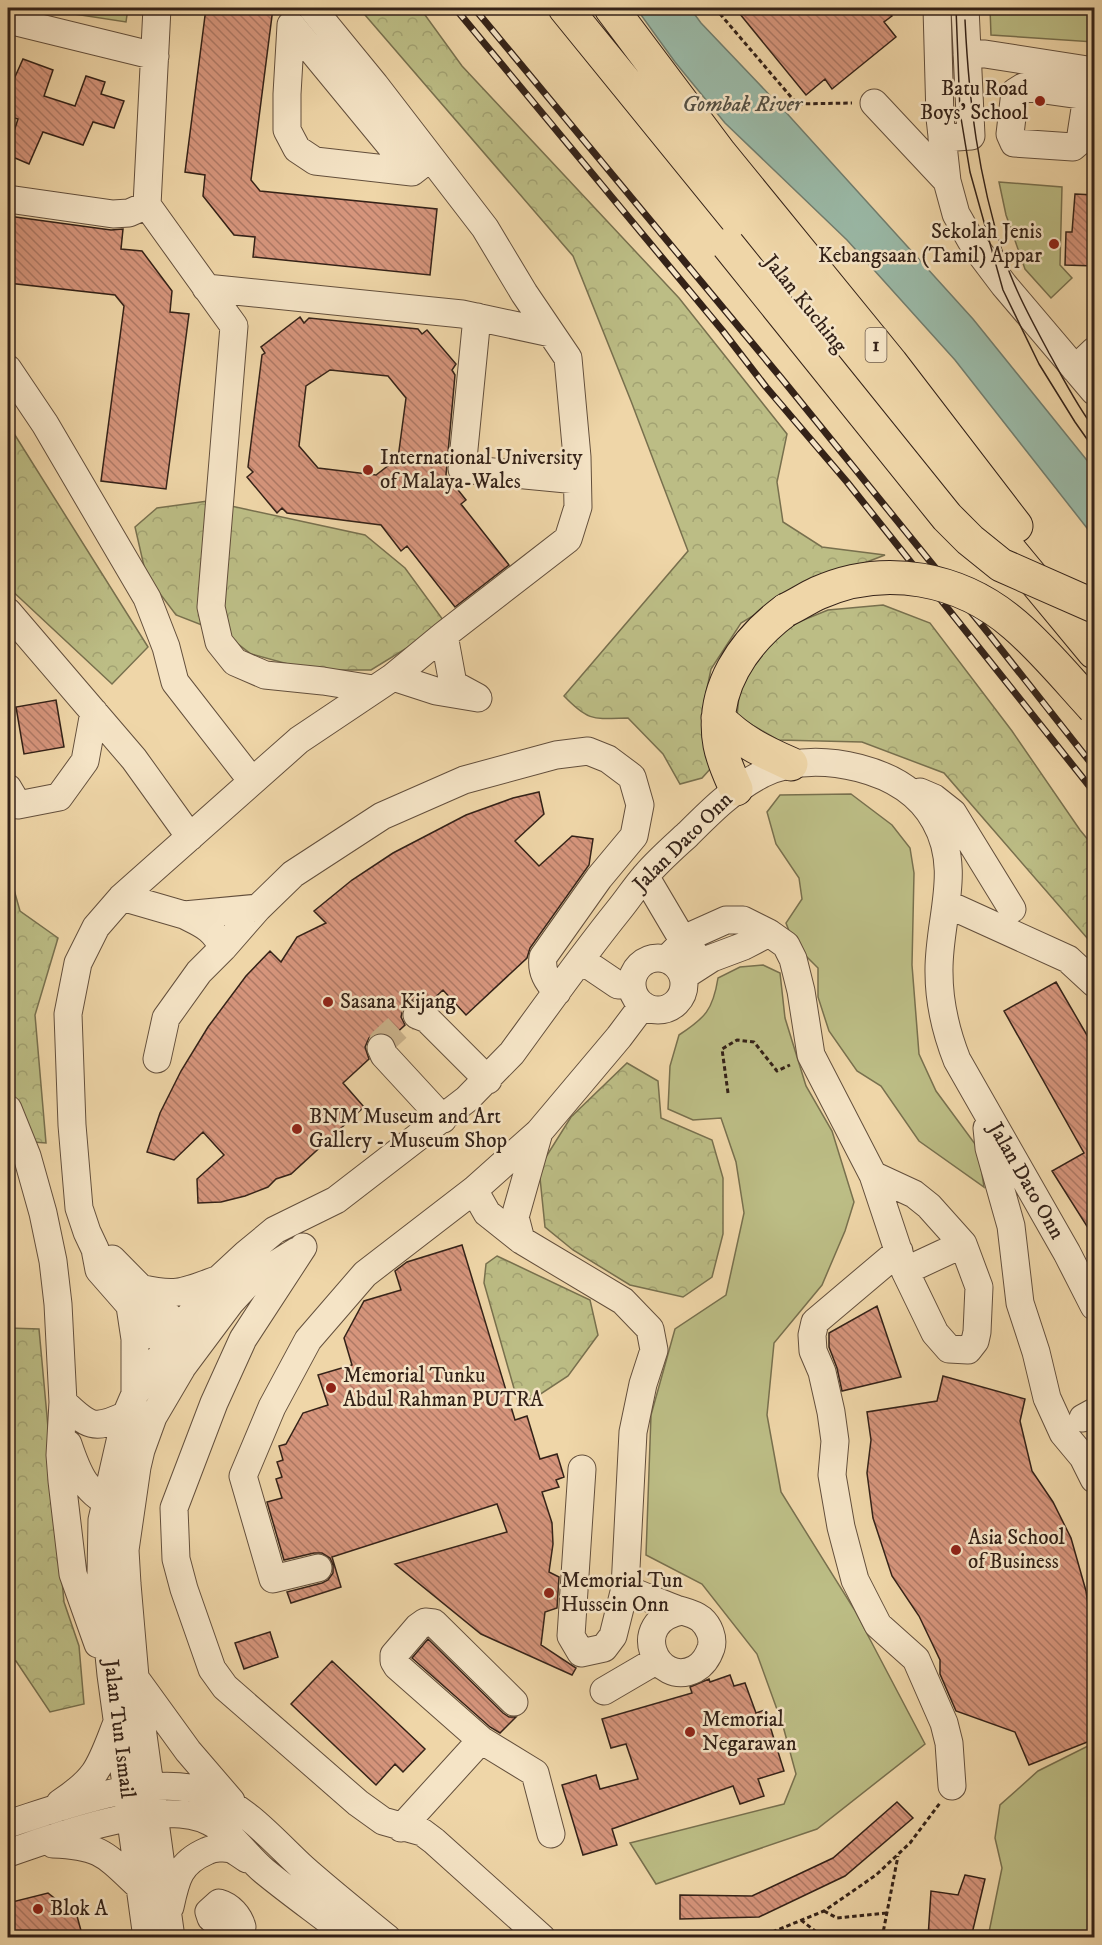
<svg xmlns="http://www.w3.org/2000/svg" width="1102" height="1945" font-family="'IM FELL DW Pica',serif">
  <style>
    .grass { fill: #bcbd85; stroke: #78704e; stroke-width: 1.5 }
    .forest { fill: url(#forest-crowns); stroke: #78704e; stroke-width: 1.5 }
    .water { fill: #9ab9a7; stroke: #717d6e; stroke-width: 1.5 }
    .building { fill: url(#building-back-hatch); stroke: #342218; stroke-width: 1.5; fill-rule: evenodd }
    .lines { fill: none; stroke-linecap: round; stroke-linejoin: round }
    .minor-tunnel { stroke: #cab28b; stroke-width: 27; stroke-dasharray: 27 14; stroke-linecap: butt }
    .minor-casing { stroke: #634f3c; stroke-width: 29 }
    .highway-casing { stroke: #342218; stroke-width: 35 }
    .path { stroke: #342218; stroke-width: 3; stroke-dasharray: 4.5 3; stroke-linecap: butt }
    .minor { stroke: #f5e4c6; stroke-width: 27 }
    .highway { stroke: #efd6a8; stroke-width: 33 }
    .tram { stroke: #342218; stroke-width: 1.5 }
    .rail-casing { stroke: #342218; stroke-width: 7 }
    .rail { stroke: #f5e4c6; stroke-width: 4.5; stroke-dasharray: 14; stroke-linecap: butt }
    .highway-bridge-casing { stroke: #342218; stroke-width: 35; stroke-linecap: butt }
    .highway-bridge { stroke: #efd6a8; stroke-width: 33 }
    .poi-dot { fill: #8f2418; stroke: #f5e4c6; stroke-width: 2 }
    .labels { text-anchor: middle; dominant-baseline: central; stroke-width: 5; stroke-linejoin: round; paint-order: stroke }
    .shield { fill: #f5e4c6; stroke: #6e5c4c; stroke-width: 1.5 }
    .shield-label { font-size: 20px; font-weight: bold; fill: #342218 }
    .poi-label { font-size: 21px; fill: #342218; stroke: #f5e4c6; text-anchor: start }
    .street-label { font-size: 21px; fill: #342218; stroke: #f5e4c6 }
    .water-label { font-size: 22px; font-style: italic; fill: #534f43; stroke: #f5e4c6 }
  </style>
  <defs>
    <pattern id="forest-crowns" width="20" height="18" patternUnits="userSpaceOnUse" patternTransform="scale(1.5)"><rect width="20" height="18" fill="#bcbd85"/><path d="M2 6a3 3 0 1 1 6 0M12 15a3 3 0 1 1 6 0" fill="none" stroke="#a2a272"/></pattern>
    <pattern id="building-back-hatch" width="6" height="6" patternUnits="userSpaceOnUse" patternTransform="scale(1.5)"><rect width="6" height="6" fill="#d6957c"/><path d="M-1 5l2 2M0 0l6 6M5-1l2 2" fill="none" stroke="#ae7965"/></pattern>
  </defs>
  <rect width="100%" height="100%" fill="#efd6a8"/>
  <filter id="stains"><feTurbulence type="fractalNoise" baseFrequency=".00333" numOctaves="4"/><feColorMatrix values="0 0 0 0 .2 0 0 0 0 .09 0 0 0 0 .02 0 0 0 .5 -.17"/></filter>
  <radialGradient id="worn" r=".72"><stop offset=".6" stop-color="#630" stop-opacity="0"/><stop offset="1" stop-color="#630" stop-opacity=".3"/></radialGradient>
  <path class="grass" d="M35,8H128L126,22Z
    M990,8H1094V42L991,35Z
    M999,182L1062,187L1060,265L1072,278L1051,298L1025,269L1006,215Z
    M851,794L892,825L910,848L914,873L912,965L919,1054L936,1091L978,1148L984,1187L919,1141L881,1086L857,1071L829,1031L818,997V968L794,944L786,923L802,899L799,878L776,844L767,812L780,795Z
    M763,965L780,973L785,1018L806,1086L832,1131L854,1202L845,1231L822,1285L774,1343L767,1415L781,1492L854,1609L925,1744L817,1829L656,1884L630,1843L784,1804L796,1774L783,1726L757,1654L702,1584L646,1555L651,1415L675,1329L726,1295L744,1213L736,1162L721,1118L693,1120L668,1109L670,1066L679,1035C705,1018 713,1010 718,978L740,967Z
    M1094,1743V1937H988L1002,1868L995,1838L1000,1805L1038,1771Z"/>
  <path class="forest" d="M359,8H420L462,66L679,298L787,434L777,482L783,522L822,547L885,555L799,588L741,623L711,669L705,698L712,767L702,778L680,784L663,754L628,718C594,719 589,722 564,696L688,551L631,401L573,256Z
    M8,424L148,647L112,684L8,587Z
    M208,501L365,535L405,568L446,624L371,670H310L251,654L225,634L176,615L146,575L135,527L157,508Z
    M883,605L930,623L1012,731L1080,830L1094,847V946L944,773L862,742L778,740L737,716L741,676L786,627L828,610Z
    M8,875L11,879L20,911L58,938L35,1015L46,1143L33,1142L8,1092Z
    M627,1063L658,1081L661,1118L712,1140L723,1178V1234L712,1277L683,1297L630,1285L573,1250L545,1227L539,1168L571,1117Z
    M497,1256L590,1300L598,1335L568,1376L533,1399H517L484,1283L486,1264Z
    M8,1328L39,1329L64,1602L79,1646L84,1704L50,1712L16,1661H8Z"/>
  <path class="water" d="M636,8H690L701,23L782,108L973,319L1094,469V537L955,360L847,240L725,123L675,62Z"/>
  <path class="building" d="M206,8H273L251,180L260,191L437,209L430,275L253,257L255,237L234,235L203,196L205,175L185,172Z
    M735,8H884L892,16L884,22L896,37L832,89L825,79L806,95Z
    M23,59L53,70L44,96L75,106L86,76L105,82L101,94L124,101L114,128L93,122L83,145L43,132L29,164L8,155V150L18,119L8,116V76L14,79Z
    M1075,194L1095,195V266L1065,265L1066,232H1072Z
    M8,216L111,230L123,229L121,249L142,251L172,291L170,312L189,314L166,489L101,481L124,306L115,295L8,283Z
    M300,317L304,323L309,318L418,329L422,334L427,330L456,364L452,370L455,375L446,475L466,500L461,504L509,565L455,607L407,546L401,551L381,525L287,513L282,508L277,513L247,477L253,472L248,467L262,355L265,353L261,347ZM330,370L388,376L406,398L398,458L376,475L318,468L299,446L306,386Z
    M56,700L64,747L24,754L16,707Z
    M539,792L544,814L515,841L539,866L572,836L593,839L589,865L530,948L527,958L466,1015L443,990L429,1003L415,999L408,1002L403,1009L401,1017L405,1025L392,1037L382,1032L375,1033L369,1038L365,1047L369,1059L343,1083L364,1107L291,1174L276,1179L268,1187L245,1196L221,1202L198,1203L197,1179L224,1155L203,1132L174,1160L147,1152L160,1113L181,1071L208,1027L246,976L270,951L281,962L297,937L326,923L314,911L352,880L393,853L466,815L513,798Z
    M1056,982L1095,1049V1239L1052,1171L1084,1153L1004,1011Z
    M462,1245L515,1420L527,1416L540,1459L557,1454L564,1477L556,1480L559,1487L542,1492L552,1523L553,1544L549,1572L559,1577L557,1608L545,1612L541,1645L576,1668L572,1675L481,1634L395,1564L507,1532L497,1504L332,1557L341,1587L291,1603L287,1592L322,1583L328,1580L333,1573V1565L330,1558L322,1553H314L284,1560L267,1502L282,1498L276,1479L282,1477L277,1462L283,1460L279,1446L286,1444L303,1413L328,1405L318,1375L352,1365L344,1338L364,1301L401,1290L395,1271L407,1262Z
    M877,1306L901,1377L842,1391L837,1368L829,1347V1333Z
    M943,1376L1025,1399L1020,1421L1032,1471L1053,1502L1071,1538L1086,1591L1092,1633L1088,1665L1095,1704V1739L1029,1765L1015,1732L956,1711L940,1674V1660L919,1616L892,1576L873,1518L867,1473L871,1440L867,1412L937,1401Z
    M270,1632L278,1657L244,1669L235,1643Z
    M428,1639L503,1713L509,1717H516L500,1733L490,1727L412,1658Z
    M332,1661L425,1749L403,1772L395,1764L376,1785L291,1704Z
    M730,1675L734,1686L745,1683L756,1713L765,1710L784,1771L758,1779L764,1796L740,1804L733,1786L612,1829L617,1845L583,1855L562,1785L596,1775L600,1789L638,1779L626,1744L611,1748L602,1719L692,1693L690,1687L709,1679L710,1682Z
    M897,1802L913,1818L845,1876L759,1917L680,1919V1895L752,1896L833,1858Z
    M965,1875L985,1879L971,1938H928L931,1891L958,1895Z
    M48,1893L77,1916L83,1938H8V1903Z"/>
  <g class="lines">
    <path class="minor-tunnel" d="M381,1048L382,1042L409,1017L417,1015"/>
    <g class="minor-casing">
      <path id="minor" d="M157,8L147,205L234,326L211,607L219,642L235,662L265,675L323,681L373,689
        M937,8L940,118L947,181L956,214L973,244L1004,285L1094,391
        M8,20L155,56
        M291,25L287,94V130L297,149L315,161L412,172L430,158
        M291,25L412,172
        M967,54H985L1094,71
        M1087,96L1023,87L1015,92L1010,134L1014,143L1073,147L1080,141L1087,96H1094
        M874,103L947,181
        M942,138L971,136L965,8
        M8,199L113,214L129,213L147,205
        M206,288L462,314L551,333
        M477,317L462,469L577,480
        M8,369L45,424L147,598L166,647L175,682L252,781
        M1075,369L1094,351
        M8,612L134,759L190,837
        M444,635L453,684L477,697
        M393,677L436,691L478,698
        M8,788L18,805L59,797L85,761L94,712
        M920,792L934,798L953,813L1012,909
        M645,876L684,942L694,953
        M122,897L184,915
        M947,904L1068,959L1094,983
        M769,933L786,945L793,959L801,991L811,1055L873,1175L905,1271L935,1333L949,1349L968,1350L975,1341L977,1332L979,1287L963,1244L929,1206L914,1194L873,1175
        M223,948C213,928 204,925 184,915L258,908
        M632 984a26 26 0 1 1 52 0a26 26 0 1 1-52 0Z
        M667,959L688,937L726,920H743L769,933L744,946L712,958L684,976
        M581,960L618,985L632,984
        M417,1015L427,1019L488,1080
        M381,1048L384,1055L443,1119
        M157,1059L166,1018L199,972L223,948L258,908L293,874L382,816L464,780L556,755L588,751L608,759L632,777L640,805L634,836L599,878L543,957C541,972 547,981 557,992
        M8,1109L27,1156L43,1213L53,1261L58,1304L63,1402L60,1455L62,1481L73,1574L98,1644
        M987,1128L989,1148L1011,1226L1020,1303L1036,1352L1047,1398L1063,1433L1083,1457L1094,1479
        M474,1190L487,1213L521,1240L623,1301L650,1329L654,1350L643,1384L633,1432L625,1588L613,1636L604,1648L581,1653L571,1636L582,1469
        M521,1240L515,1217L539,1132
        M303,1247L243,1339L214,1403L174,1508L176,1559L184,1589L212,1669L225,1687L358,1803L383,1821L422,1832L434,1841L542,1938
        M899,1251L815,1322L812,1335L813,1351L822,1372L831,1412L835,1441L832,1475L841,1527L855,1580L878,1625L916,1659L944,1723L949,1743L952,1786
        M112,1259L192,1340
        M905,1271L963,1244
        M140,1288C177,1297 184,1292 219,1279
        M130,1306L135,1339V1394
        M183,1366L99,1270L95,1249L87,1232L79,1208L72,1125L68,1014L78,963L96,927L122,897L299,740L393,677L444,635L568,539L578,507L577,457L568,358L524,293L485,228L375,85L312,8
        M63,1402C88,1426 93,1431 126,1415
        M1083,1418L1094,1412
        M68,1444C78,1474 86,1495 118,1507
        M318,1568L273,1579L243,1476L272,1407L308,1340L365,1274L474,1190L539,1132L619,1037L643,1005
        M625,1588C642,1596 659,1602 676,1609C685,1612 693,1613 701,1619C709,1626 714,1638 711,1648C708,1657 704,1664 695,1669C656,1689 627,1621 682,1611
        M138,1682L188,1751L231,1801
        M604,1691L657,1660
        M481,1740L535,1773L551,1834
        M60,1803C98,1778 100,1766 116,1725
        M8,1824C62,1807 156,1770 211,1794C247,1809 275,1842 303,1868C330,1892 359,1915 387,1938
        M401,1828L481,1740L397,1666L394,1661V1655L418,1627L425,1622L434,1623L514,1702
        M53,1844C101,1846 105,1854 139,1886
        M8,1853C56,1837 162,1796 210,1822C232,1833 246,1856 264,1871C292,1894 322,1915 351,1938
        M219,1903C230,1906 239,1916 242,1927L232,1931L211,1918L209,1912Z
        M170,1907C176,1879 179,1863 207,1851C213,1848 224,1847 231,1849C236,1851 242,1856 247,1859
        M147,1938L111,1675L101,1575L102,1520L126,1415L135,1394L180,1328L219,1279L246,1254L275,1230L336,1200L467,1099L512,1053C547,1005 581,957 618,911C628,899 636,886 646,875C659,860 674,847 688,834C711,811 733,789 762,774C793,759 827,760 859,768C890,776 919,792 935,821C963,870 938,920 939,972C939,1002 946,1032 957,1060L1067,1253L1094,1306
        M171,1938L135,1677L127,1584L125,1550L137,1467L141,1450L153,1417L183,1366L230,1303L252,1279L297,1251"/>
    </g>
    <g class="highway-casing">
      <path id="highway" d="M565,8L943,473L997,535L1094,652
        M611,8L719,152L891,363L1016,526
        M718,718C741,741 761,751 791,764
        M736,789C730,775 723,761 720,745C710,690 743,642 786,610"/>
    </g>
    <path class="path" d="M715,8L797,104L852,103
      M728,1093L722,1049L737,1040L754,1042L777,1071L790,1065
      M824,1911L837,1918L887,1913
      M801,1920L824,1938
      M751,1938L760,1937L824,1911L876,1875L910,1843L940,1803
      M882,1938L898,1856"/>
    <use href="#minor" class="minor"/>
    <use href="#highway" class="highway"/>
    <path class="tram" d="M956,8L960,112L970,172L1003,290L1039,364L1075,422L1094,449
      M965,20C969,102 978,176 1003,254C1014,289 1032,321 1049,353C1063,378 1077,406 1094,428"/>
    <g class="rail-casing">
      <path id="rail" d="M455,8L722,330L766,387L847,482L1094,792
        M474,8L782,379L989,634L1094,767"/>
    </g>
    <use href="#rail" class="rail"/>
    <g class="highway-bridge-casing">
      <path id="highway-bridge" d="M728,245L947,517L970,540L1001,565L1094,606
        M786,610C797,605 807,598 818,593C885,563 961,578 1015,625C1044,650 1069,681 1094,708"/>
    </g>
    <use href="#highway-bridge" class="highway-bridge"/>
  </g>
  <g class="poi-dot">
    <circle cx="1040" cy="101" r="6"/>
    <circle cx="1054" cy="244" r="6"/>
    <circle cx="368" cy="470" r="6"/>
    <circle cx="328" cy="1002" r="6"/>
    <circle cx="297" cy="1129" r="6"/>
    <circle cx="331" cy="1388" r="6"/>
    <circle cx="956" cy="1550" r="6"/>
    <circle cx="549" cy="1593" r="6"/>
    <circle cx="690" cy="1732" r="6"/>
    <circle cx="38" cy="1909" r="6"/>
  </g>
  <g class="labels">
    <rect class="shield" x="865.5" y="328" width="21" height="34" rx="4.5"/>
    <g class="shield-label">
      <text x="876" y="345">1</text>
    </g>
    <g class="poi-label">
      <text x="1028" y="89" text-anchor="end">Batu Road<tspan x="1028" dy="24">Boys' School</tspan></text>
      <text x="1042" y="232" text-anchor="end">Sekolah Jenis<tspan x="1042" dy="24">Kebangsaan (Tamil) Appar</tspan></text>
      <text x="380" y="458">International University<tspan x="380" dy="24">of Malaya-Wales</tspan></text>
      <text x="340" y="1002">Sasana Kijang</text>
      <text x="309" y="1117">BNM Museum and Art<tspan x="309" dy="24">Gallery - Museum Shop</tspan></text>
      <text x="343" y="1376">Memorial Tunku<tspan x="343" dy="24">Abdul Rahman PUTRA</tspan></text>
      <text x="968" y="1538">Asia School<tspan x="968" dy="24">of Business</tspan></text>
      <text x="561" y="1581">Memorial Tun<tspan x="561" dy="24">Hussein Onn</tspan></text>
      <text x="702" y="1720">Memorial<tspan x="702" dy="24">Negarawan</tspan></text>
      <text x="50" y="1909">Blok A</text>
    </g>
    <g class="street-label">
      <text transform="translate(805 304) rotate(51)">Jalan Kuching</text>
      <text transform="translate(683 842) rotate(-45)">Jalan Dato Onn</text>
      <text transform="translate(1026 1181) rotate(60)">Jalan Dato Onn</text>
      <text transform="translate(119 1729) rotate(83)">Jalan Tun Ismail</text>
    </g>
    <g class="water-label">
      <text x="742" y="104">Gombak River</text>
    </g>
  </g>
  <rect width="1102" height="1945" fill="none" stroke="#efd6a8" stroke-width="30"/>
  <rect x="9" y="9" width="1084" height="1927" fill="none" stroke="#342218" stroke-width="3"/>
  <rect x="15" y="15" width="1072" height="1915" fill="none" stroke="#342218" stroke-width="1.5"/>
  <rect width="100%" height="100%" filter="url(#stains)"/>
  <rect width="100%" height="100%" fill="url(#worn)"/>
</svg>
